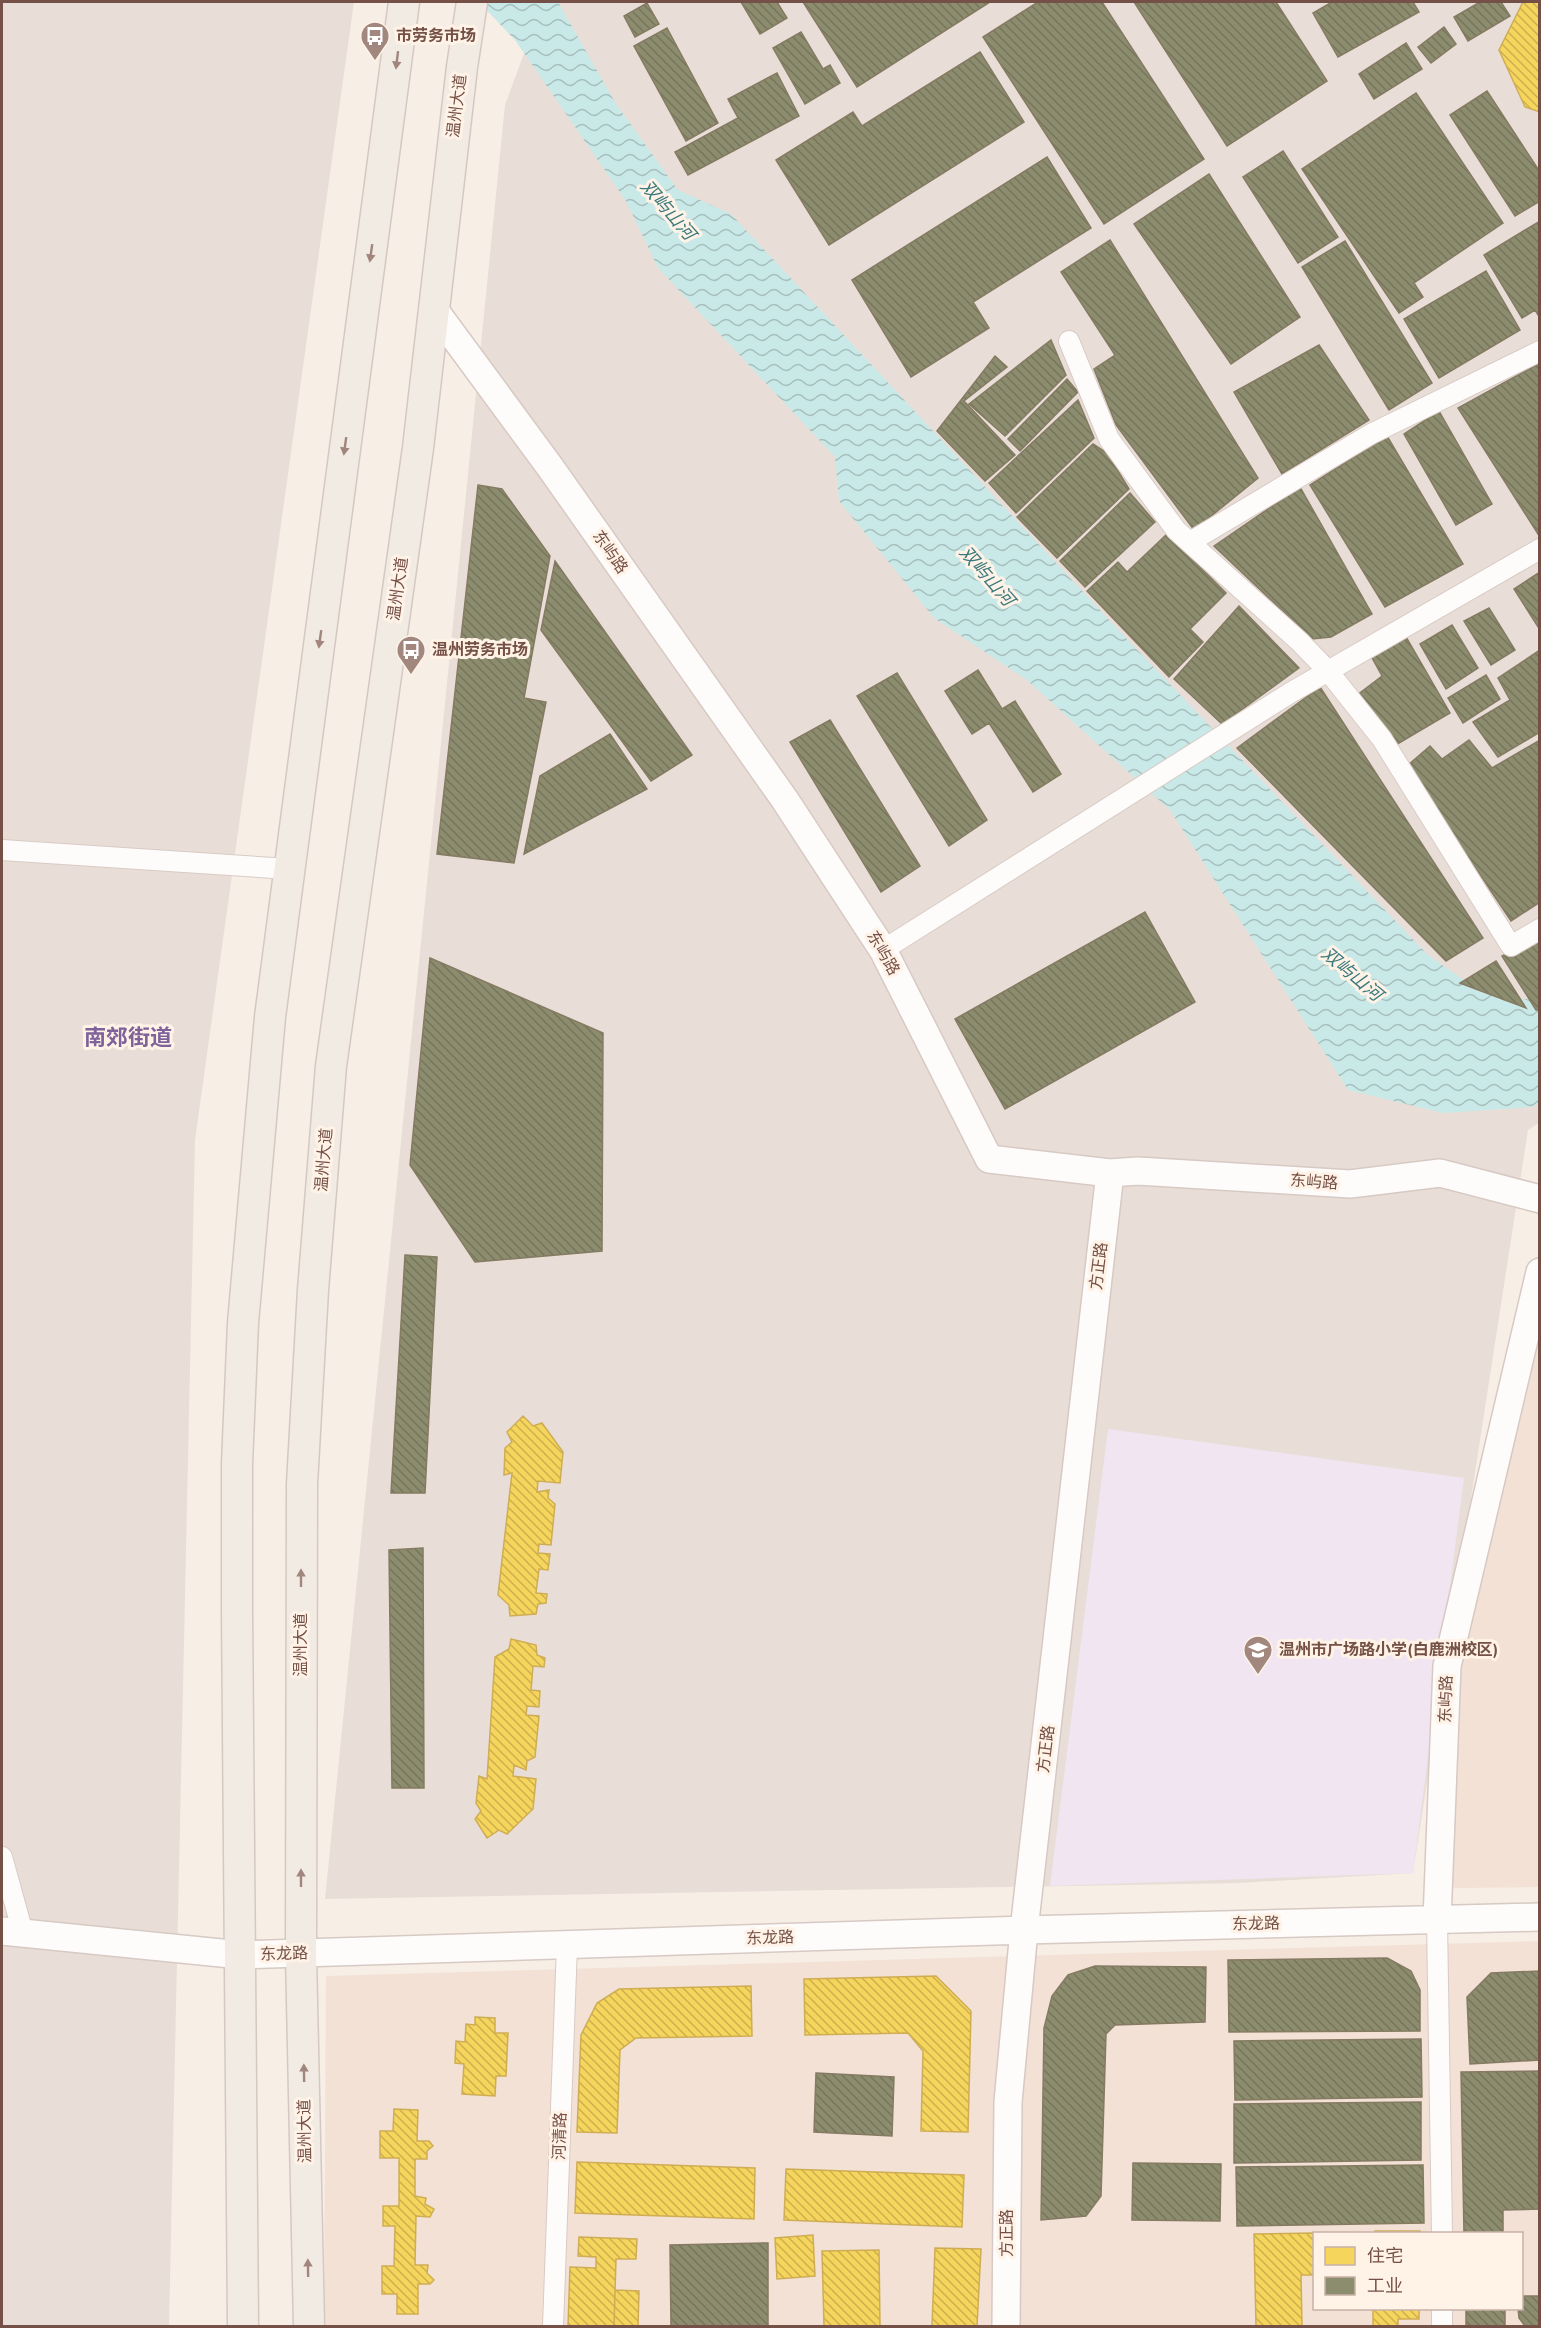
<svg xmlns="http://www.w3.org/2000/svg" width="1541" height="2328" font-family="'Nunito Sans','Noto Sans SC',sans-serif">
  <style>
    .residential { fill: #f2e1d4; fill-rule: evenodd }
    .industrial { fill: #e9ded7 }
    .education { fill: #f0e5f0 }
    .water { fill: url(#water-waves) }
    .homes { fill: url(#homes-back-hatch); stroke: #cfad55; stroke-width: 1.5 }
    .industry { fill: url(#industry-back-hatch); stroke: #857a62; stroke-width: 1.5 }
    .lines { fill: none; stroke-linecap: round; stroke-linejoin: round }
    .street-casing { stroke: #d8cbc5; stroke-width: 22 }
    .secondary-casing { stroke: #d7c9c3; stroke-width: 30 }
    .primary-casing { stroke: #d5c8c3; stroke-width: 33 }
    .street { stroke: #fefcfb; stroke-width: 20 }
    .secondary { stroke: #fefcfb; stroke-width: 27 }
    .primary { stroke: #f2ebe3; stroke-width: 30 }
    .oneway { fill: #a1867d }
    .labels { text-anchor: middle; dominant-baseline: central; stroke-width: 6; stroke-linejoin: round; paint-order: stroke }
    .poi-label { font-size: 16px; font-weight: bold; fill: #755046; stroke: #fff2e7; text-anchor: start }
    .street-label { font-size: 16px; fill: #755046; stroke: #fff2e7 }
    .water-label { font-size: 18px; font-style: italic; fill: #3a797c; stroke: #fff2e7 }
    .district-label { font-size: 22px; font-weight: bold; fill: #7e6299; stroke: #fff2e7 }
  </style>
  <defs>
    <pattern id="water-waves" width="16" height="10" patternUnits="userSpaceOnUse" patternTransform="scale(1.5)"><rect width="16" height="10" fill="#c8e9e7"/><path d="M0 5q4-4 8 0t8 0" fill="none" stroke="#a7bfbd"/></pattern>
    <pattern id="homes-back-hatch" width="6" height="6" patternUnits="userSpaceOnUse" patternTransform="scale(1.5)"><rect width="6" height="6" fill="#f6d55c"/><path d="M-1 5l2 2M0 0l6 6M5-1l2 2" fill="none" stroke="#ccaf4e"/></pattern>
    <pattern id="industry-back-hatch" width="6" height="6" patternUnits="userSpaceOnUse" patternTransform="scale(1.5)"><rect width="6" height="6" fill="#8c8c6e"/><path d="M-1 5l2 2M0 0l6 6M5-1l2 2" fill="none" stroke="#77755c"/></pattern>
  </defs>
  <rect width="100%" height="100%" fill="#f7eee6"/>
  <path class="residential" d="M1539,1279V1887L1451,1888L1459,1660Z
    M1539,1941V2326H324L326,1976ZM1314,2234H1522V2308H1314Z"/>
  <path class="industrial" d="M2,2H354L195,1140L169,2326H2Z
    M543,2H1539V1123L1528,1130L1413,1873L1239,1883L325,1899L505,105Z"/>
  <path class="education" d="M1108,1429L1464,1478L1413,1873L1050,1886Z"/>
  <path class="water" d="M479,2H558L616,104L678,190L731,214L1124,636L1428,955L1481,992L1539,1001V1103L1533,1107L1443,1113L1348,1090L1170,810L1027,680L934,618L839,501L835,457L658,268L626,201L515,40Z"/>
  <path class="homes" d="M1523,2H1540V112L1525,107L1499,50Z
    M523,1416L533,1426L542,1423L563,1452L560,1483L538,1481L537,1492L549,1490L548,1498L555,1504L551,1545L539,1544L538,1553L550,1554L548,1570L539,1569L536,1593L547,1594L546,1603L538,1604L536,1614L510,1616L509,1605L498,1595L512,1473L504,1475L505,1448L512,1442L507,1432Z
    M511,1639L536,1645L537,1655L545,1658L544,1667L533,1666L531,1690L540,1691L539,1707L527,1706L526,1715L539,1716L535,1757L527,1761L526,1770L514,1765L513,1776L536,1779L533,1809L507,1834L499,1830L487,1838L475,1819L481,1811L476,1803L479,1776L487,1779L495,1657L509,1649Z
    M936,1976L971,2011L968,2132L921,2131L923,2051L908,2033L805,2035L804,1979Z
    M751,1986L752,2036L636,2038L620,2050L617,2133L577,2132L581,2035L597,2003L619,1989Z
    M475,2017L495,2018V2033H508L506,2076H496L495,2096L462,2094L464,2064L455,2063L456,2041L465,2042L466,2024L475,2025Z
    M394,2109L418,2110L417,2141H429L433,2146L427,2151V2159H415V2196L426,2198L425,2204L434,2209L430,2217L416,2216L415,2265H428L427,2273L434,2280L430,2284H418V2314H397V2294H382V2266H394L395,2226H383V2206H399V2158H380V2131H393Z
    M577,2162L755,2168L754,2219L575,2213Z
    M786,2169L964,2175L962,2227L784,2220Z
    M1375,2231H1420V2234H1375Z
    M1315,2233L1314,2275H1301L1302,2326H1256L1254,2234Z
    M813,2235L815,2276L777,2279L775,2238Z
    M579,2237L637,2239L636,2259H616L614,2326H568L570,2267L596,2268V2257L578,2256Z
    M935,2248L981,2249L977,2326H932Z
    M879,2250L880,2326H824L822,2251Z
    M615,2290L639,2291L638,2326H614Z
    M1373,2308H1419V2319H1398V2326H1373Z"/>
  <path class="industry" d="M741,2H777L787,18L760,34Z
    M803,2H990L857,87Z
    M1038,2H1102L1204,159L1104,224L983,37Z
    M1134,2H1276L1327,81L1227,146Z
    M1332,2H1413L1419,12L1338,57L1313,13Z
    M1480,2H1501L1510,16L1468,41L1454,17Z
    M647,3L659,24L635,37L624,16Z
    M1444,27L1456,44L1431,63L1418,47Z
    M667,28L718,123L686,141L634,46Z
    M801,32L823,69L830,65L840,83L805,104L773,48Z
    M1406,43L1422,69L1374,99L1359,74Z
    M980,52L1024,122L829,245L776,160L853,112L862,126Z
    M777,73L799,116L688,175L675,152L738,118L728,99Z
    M1487,91L1540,172V201L1515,216L1450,115Z
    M1416,93L1503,223L1414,283L1423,297L1399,313L1302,169Z
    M1283,151L1338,237L1298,263L1243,177Z
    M1047,157L1091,228L973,302L989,328L911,377L852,280Z
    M1209,174L1300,317L1231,364L1134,224Z
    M1540,221V318L1535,310L1522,318L1484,255Z
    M1110,240L1258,478L1194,530L1116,425L1094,369L1115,355L1061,272Z
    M1345,241L1432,383L1389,410L1302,267Z
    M1486,271L1520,330L1439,378L1404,319Z
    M1051,340L1066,375L1005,436L969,404Z
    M1319,345L1369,420L1282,474L1234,392Z
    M995,356L1007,367L964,401L1015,455L985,481L937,431Z
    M1540,363V533L1538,534L1458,408Z
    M1067,379L1078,392L1020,451L1008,439Z
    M1078,400L1094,438L1016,513L989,483Z
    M1439,411L1492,504L1456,525L1404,434Z
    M1387,436L1463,564L1385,607L1310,485Z
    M1093,444L1107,453L1129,489L1057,558L1017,517Z
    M478,485L502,489L550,556L524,698L546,702L514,863L437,854Z
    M1300,487L1372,614L1331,637L1312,639L1214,546Z
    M1130,493L1155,522L1085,587L1060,561Z
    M1167,534L1226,593L1190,629L1203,642L1169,677L1087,591L1118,562L1127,572Z
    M555,561L692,755L651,781L541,630Z
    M1540,572V630L1514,589Z
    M1239,606L1299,668L1222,724L1174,679Z
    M1489,608L1515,650L1491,665L1464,621Z
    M1452,625L1478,668L1446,689L1420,644Z
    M1405,635L1450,713L1394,746L1356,696L1382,676L1371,656Z
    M1540,650V732L1498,757L1473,722L1510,700L1498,678Z
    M978,670L1002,709L1015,701L1061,774L1033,792L989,723L972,734L945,691Z
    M897,673L987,820L949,846L857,696Z
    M1486,675L1500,699L1463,723L1448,698Z
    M1320,687L1483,938L1446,961L1237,748Z
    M830,720L920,866L881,892L790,742Z
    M610,734L647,789L524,854L540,776Z
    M1469,740L1492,768L1540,740V902L1511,921L1407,766L1430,746L1442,759Z
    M1145,912L1195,1002L1005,1109L955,1019Z
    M1539,936L1540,938V1010H1536L1502,956Z
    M430,958L603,1033L602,1251L475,1262L410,1165Z
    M1496,961L1526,1008L1460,983Z
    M405,1255L437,1257L425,1493H391Z
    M423,1548L424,1788H392L389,1550Z
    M1387,1958L1411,1971L1420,1990V2031L1229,2032L1228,1960Z
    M1095,1966L1206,1967L1205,2022L1115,2025L1106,2034L1101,2196L1086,2216L1041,2220L1044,2028L1052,1996L1068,1975Z
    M1540,1971V2060L1470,2064L1467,1997L1491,1973Z
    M1421,2039L1422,2097L1235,2100L1234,2041Z
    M1540,2071V2209L1503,2210V2233L1464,2234L1461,2072Z
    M816,2073L894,2077L892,2136L814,2132Z
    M1421,2102V2160L1234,2163V2104Z
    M1133,2163L1221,2164L1220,2221L1132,2220Z
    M1423,2165L1424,2223L1237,2226L1236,2167Z
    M768,2243V2326H671L670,2245Z
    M1522,2296H1540V2326H1525L1519,2318L1518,2308H1522Z
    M1466,2308H1505V2326H1466Z"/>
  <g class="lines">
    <g class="street-casing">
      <path id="street" d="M1069,341L1109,439L1176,530L1300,642L1328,671L1382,739L1511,946L1540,929
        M1190,542L1371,434L1540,351
        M2,850L289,869
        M883,950L1290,693L1540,549
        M2,1857L23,1933
        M1437,1920L1442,2234
        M1442,2308V2326
        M553,2326L567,1945"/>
    </g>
    <g class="secondary-casing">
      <path id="secondary" d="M433,308L550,467L785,800L883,950L989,1159L1110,1173L1138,1171L1350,1184L1440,1173L1540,1199
        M1437,1920L1447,1666L1540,1272
        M2,1931L241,1955L1024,1930L1540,1917
        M1006,2326L1008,2102L1024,1930L1110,1173"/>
    </g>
    <g class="primary-casing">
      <path id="primary" d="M243,2326L237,1610V1464L243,1323L270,1017L404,2
        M309,2326L301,1954L302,1484L313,1290L331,1066L418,448L462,67L472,2"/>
    </g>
    <use href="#street" class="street"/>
    <use href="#secondary" class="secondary"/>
    <use href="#primary" class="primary"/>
  </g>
  <defs><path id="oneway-solid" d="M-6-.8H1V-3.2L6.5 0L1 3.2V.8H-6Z" transform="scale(1.5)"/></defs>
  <g class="oneway">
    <use href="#oneway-solid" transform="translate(397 60) rotate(97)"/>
    <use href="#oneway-solid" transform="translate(371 253) rotate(98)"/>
    <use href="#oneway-solid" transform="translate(345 446) rotate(98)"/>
    <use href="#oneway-solid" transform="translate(320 639) rotate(98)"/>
    <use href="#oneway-solid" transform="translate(301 1578) rotate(-90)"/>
    <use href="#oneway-solid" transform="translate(301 1878) rotate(-90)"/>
    <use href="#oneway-solid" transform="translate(304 2073) rotate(-91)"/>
    <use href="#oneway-solid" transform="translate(308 2268) rotate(-91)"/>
  </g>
  <defs>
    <g id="bus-pin" transform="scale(1.5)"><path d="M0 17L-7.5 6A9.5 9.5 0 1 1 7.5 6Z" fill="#a2877e" stroke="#fff2e7"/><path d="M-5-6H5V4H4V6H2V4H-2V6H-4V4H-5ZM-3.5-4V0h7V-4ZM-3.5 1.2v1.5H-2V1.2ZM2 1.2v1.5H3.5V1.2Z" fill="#fff"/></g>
    <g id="school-pin" transform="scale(1.5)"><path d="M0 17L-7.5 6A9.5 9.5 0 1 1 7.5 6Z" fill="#a2877e" stroke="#fff2e7"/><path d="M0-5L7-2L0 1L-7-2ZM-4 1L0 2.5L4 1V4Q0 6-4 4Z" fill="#fff"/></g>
  </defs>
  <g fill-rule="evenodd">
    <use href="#bus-pin" x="375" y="36"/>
    <use href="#bus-pin" x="411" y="650"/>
    <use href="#school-pin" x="1258" y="1650"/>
  </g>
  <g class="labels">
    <g class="poi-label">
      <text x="396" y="36">市劳务市场</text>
      <text x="432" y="650">温州劳务市场</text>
      <text x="1279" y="1650">温州市广场路小学(白鹿洲校区)</text>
    </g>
    <g class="street-label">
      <text transform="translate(457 106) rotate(-83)">温州大道</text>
      <text transform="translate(610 552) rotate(55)">东屿路</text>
      <text transform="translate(398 589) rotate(-82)">温州大道</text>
      <text transform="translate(883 953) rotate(60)">东屿路</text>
      <text transform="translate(324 1160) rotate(-85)">温州大道</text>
      <text transform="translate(1314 1182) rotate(4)">东屿路</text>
      <text transform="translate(1099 1266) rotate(-83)">方正路</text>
      <text transform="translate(301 1645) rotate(-90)">温州大道</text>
      <text transform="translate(1446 1699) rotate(-88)">东屿路</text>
      <text transform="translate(1046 1749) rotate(-83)">方正路</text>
      <text transform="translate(1256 1924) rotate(-1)">东龙路</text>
      <text transform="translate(770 1938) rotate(-2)">东龙路</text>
      <text transform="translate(284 1954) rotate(-2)">东龙路</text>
      <text transform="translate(305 2131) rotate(-91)">温州大道</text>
      <text transform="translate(560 2136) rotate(-88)">河清路</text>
      <text transform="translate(1007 2233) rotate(-90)">方正路</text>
    </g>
    <g class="water-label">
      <text transform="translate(668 210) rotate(49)">双屿山河</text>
      <text transform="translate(987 576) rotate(49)">双屿山河</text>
      <text transform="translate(1352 974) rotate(40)">双屿山河</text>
    </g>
    <g class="district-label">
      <text x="128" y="1038">南郊街道</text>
    </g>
  </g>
  <rect width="1541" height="2328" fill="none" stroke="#755046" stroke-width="6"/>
  <rect x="1313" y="2232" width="210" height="78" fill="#fff2e7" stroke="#c8b1a7" stroke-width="1.5"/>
  <rect x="1325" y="2247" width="30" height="18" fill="#f6d55c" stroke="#c8b1a7" stroke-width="1.5"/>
  <text x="1367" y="2262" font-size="18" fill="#755046">住宅</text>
  <rect x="1325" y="2277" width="30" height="18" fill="#8c8c6e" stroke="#c8b1a7" stroke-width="1.5"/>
  <text x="1367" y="2292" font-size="18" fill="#755046">工业</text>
</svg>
